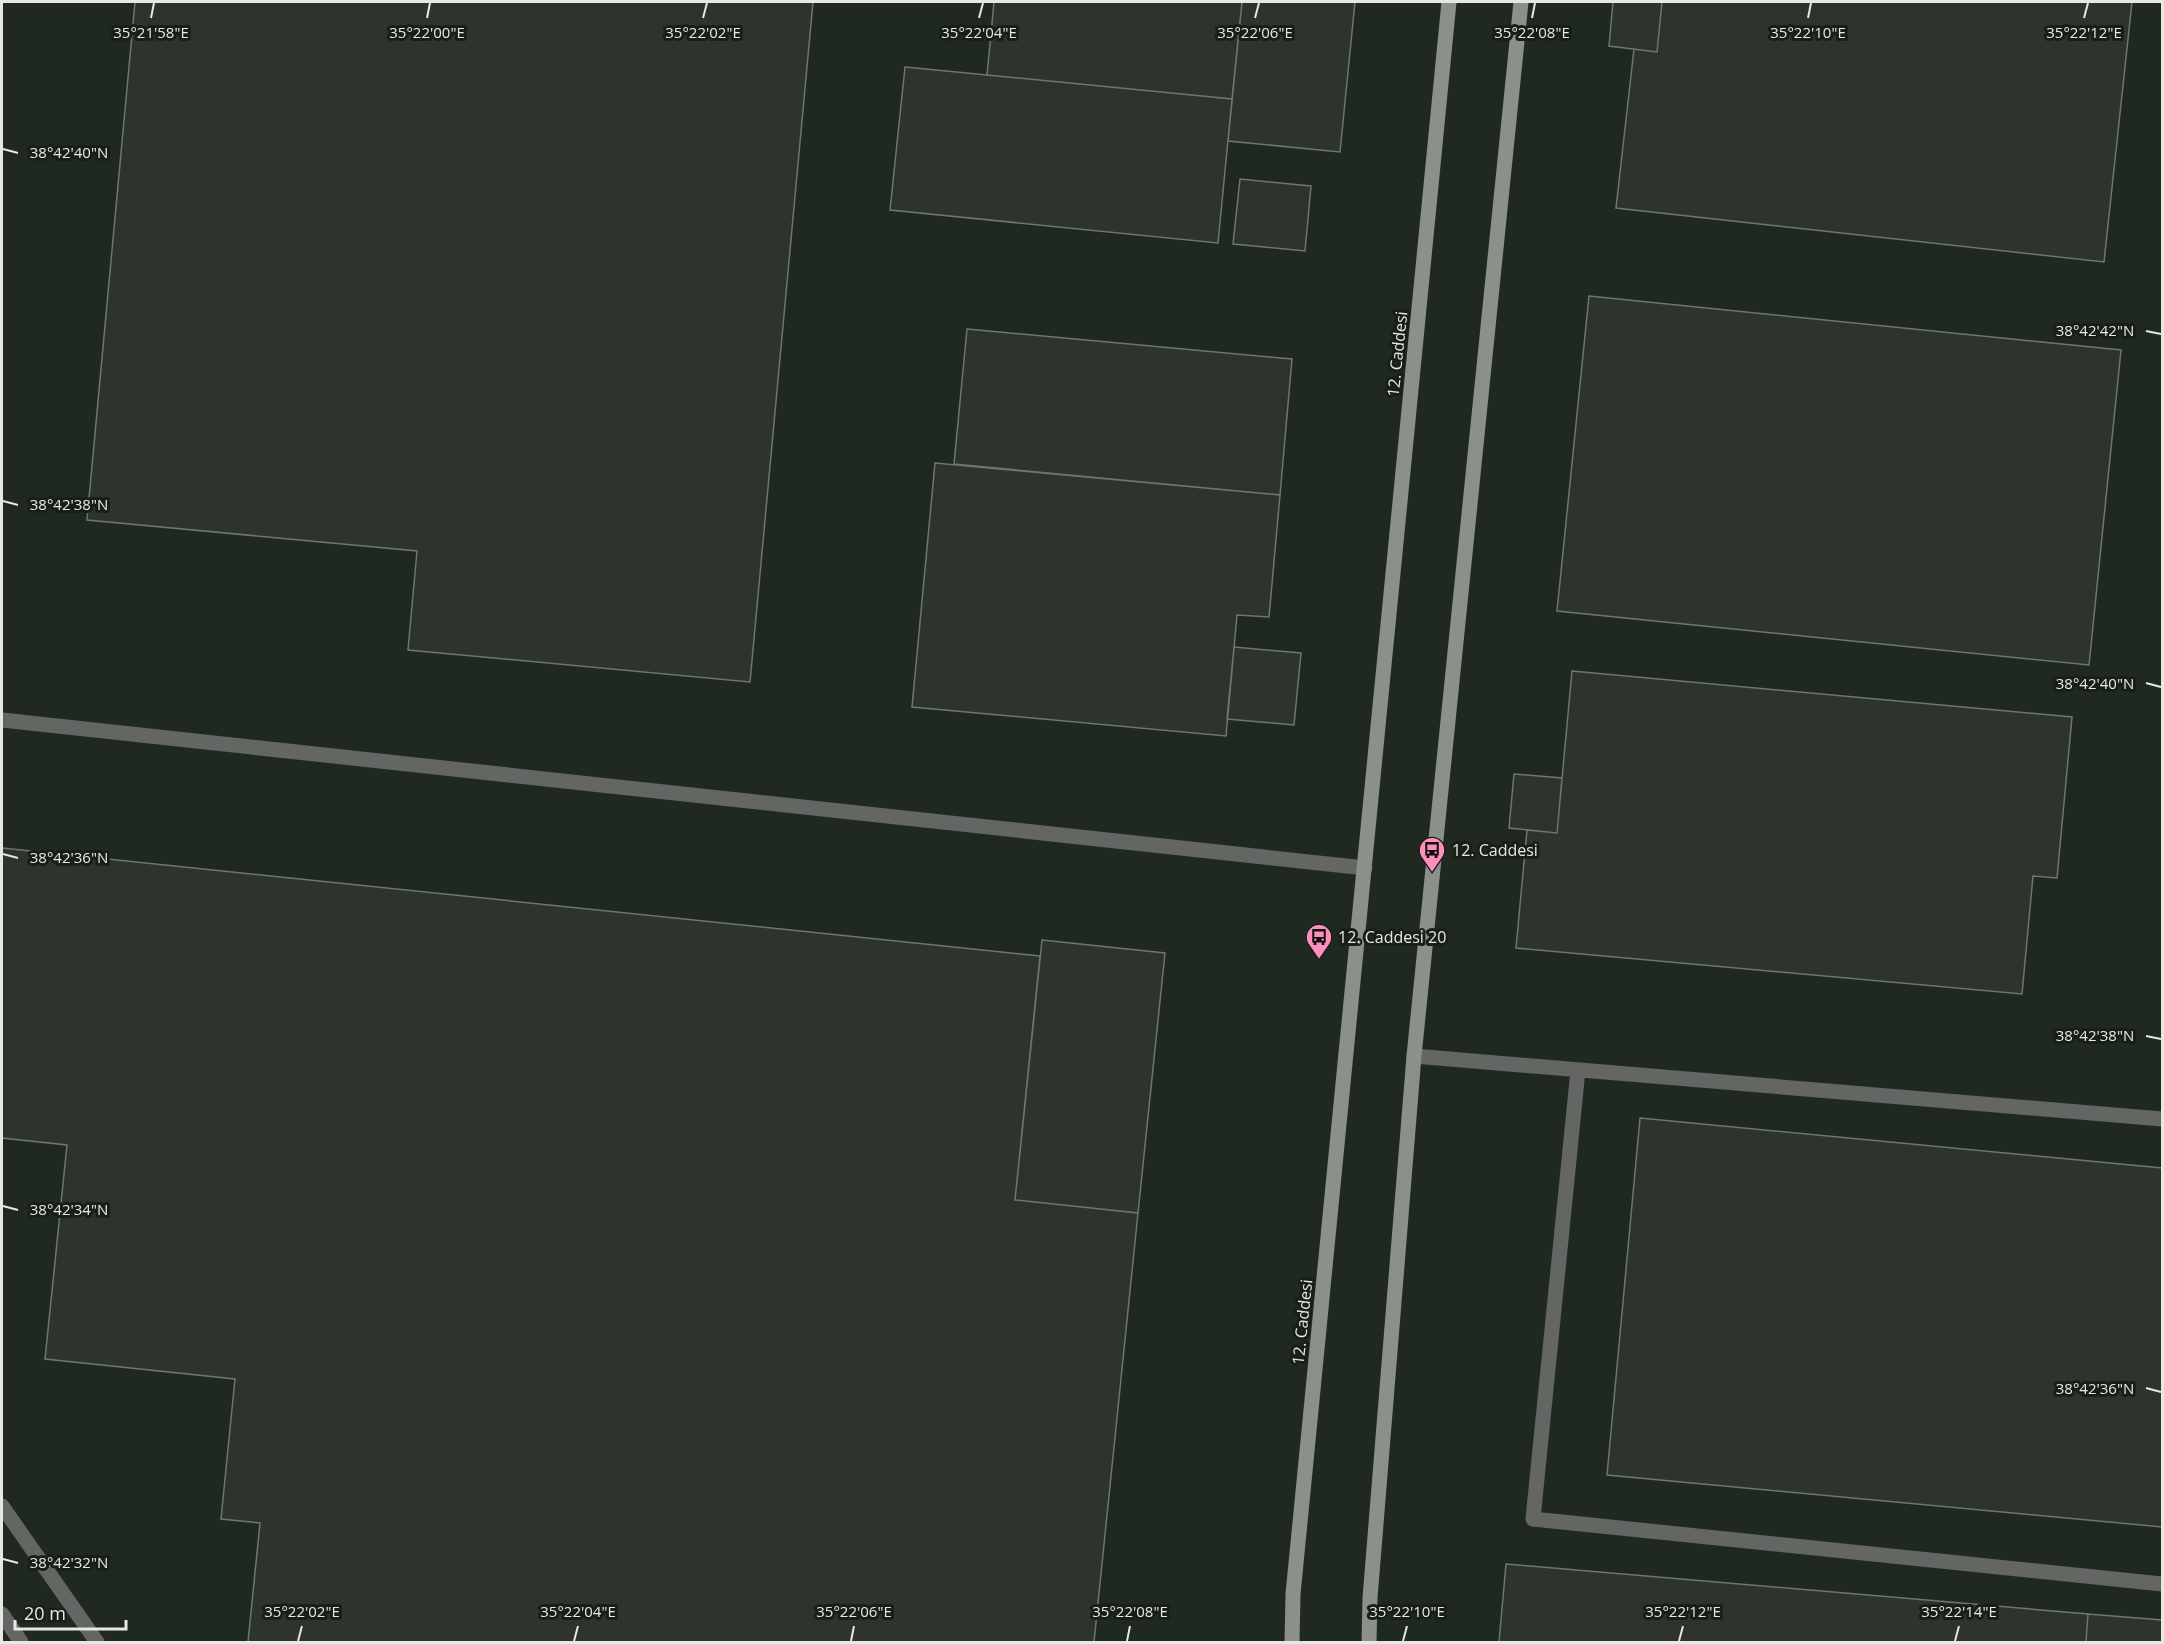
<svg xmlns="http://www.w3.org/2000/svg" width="2164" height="1644" font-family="'Open Sans',sans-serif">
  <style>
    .built { fill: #202920 }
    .building { fill: #2d332d; stroke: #6f756f; stroke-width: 1.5 }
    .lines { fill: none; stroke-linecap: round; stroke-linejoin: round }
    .street { stroke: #636663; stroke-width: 15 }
    .secondary { stroke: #8b908b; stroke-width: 15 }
    .ticks { fill: none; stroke: #e5e8e4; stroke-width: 2 }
    .labels { text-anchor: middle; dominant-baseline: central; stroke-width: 6; stroke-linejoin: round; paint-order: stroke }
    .street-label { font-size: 16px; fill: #e5e8e4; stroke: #191e19 }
    .poi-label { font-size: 16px; fill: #e5e8e4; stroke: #191e19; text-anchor: start }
    .ticks-label { font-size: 15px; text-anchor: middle; fill: #e5e8e4; stroke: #191e19; stroke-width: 6; stroke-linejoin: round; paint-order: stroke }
  </style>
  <rect width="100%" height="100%" fill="#191e19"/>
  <path class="built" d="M2,2H2162V1642H2Z"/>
  <path class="building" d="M135,2H813L750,682L408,650L417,551L87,520Z
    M994,2H1242L1232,99L987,75Z
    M1242,2H1355L1340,152L1228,141Z
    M1613,2H1662L1657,52L1609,46Z
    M1662,2H2132L2104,262L1616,208L1634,49L1657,52Z
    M905,67L1232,99L1218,243L890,210Z
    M1240,179L1311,186L1305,251L1233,244Z
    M1589,296L2121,350L2089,665L1557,611Z
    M967,329L1292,359L1280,495L954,464Z
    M935,463L1280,495L1269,617L1237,615L1226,736L912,707Z
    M1234,647L1301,653L1294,725L1227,719Z
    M1572,671L2072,717L2057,878L2033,876L2022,994L1516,948L1527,830L1557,833Z
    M1514,774L1562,778L1557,833L1509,828Z
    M2,848L1040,956L1015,1200L1138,1213L1094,1642H248L260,1523L221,1519L235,1379L45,1359L67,1145L2,1138Z
    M1042,940L1165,953L1138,1213L1015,1200Z
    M1640,1118L2162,1168V1527L1607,1475Z
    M1506,1564L2088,1614L2086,1642H1499Z
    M2088,1614L2162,1620V1642H2086Z"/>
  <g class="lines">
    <path class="street" d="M2,720L1365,868
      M1414,1056L2162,1119
      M1578,1070L1533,1519L2162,1584
      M2,1506L97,1642
      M2,1614L21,1642"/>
    <path class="secondary" d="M1292,1642L1293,1594L1449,2
      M1369,1642L1370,1598L1414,1056L1521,2"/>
  </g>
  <path class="ticks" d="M151,18L154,3M427,18L430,3M703,18L707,3M979,18L983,3M1255,18L1259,3M1532,18L1535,3M1808,18L1811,3M2084,18L2088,3M3,149L18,153M2146,331L2161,334M3,501L18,505M2146,683L2161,687M3,854L18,858M2146,1036L2161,1039M3,1206L18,1210M2146,1388L2161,1392M3,1559L18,1563M298,1641L302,1626M574,1641L578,1626M851,1641L854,1626M1127,1641L1130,1626M1403,1641L1407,1626M1679,1641L1683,1626M1955,1641L1959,1626"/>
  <defs>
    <g id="bus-pin" transform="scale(1.35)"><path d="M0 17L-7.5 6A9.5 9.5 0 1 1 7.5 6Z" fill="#fe8ebd" stroke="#191e19"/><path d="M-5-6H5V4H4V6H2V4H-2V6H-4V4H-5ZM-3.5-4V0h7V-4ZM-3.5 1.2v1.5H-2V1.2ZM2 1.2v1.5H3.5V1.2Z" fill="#111"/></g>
  </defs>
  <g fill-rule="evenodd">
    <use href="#bus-pin" x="1432" y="850"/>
    <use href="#bus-pin" x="1319" y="937"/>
  </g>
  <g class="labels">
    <g class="street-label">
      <text transform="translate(1397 354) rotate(-84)">12. Caddesi</text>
      <text transform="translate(1302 1322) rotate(-84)">12. Caddesi</text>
    </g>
    <g class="poi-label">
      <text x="1452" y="850">12. Caddesi</text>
      <text x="1338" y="937">12. Caddesi 20</text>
    </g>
  </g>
  <g class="ticks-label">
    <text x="151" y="38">35°21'58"E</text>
    <text x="427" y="38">35°22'00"E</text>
    <text x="703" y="38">35°22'02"E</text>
    <text x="979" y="38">35°22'04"E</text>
    <text x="1255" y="38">35°22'06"E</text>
    <text x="1532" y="38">35°22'08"E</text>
    <text x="1808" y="38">35°22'10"E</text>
    <text x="2084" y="38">35°22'12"E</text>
    <text x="69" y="158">38°42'40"N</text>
    <text x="2095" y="336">38°42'42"N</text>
    <text x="69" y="510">38°42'38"N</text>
    <text x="2095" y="689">38°42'40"N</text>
    <text x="69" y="863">38°42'36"N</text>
    <text x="2095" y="1041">38°42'38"N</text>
    <text x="69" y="1215">38°42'34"N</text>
    <text x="2095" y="1394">38°42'36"N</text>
    <text x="69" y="1568">38°42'32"N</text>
    <text x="302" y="1617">35°22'02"E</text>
    <text x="578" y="1617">35°22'04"E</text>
    <text x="854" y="1617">35°22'06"E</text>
    <text x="1130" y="1617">35°22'08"E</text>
    <text x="1407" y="1617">35°22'10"E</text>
    <text x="1683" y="1617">35°22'12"E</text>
    <text x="1959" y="1617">35°22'14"E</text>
  </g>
  <rect width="2164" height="1644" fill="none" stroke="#e5e8e4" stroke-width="6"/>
  <path d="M15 1620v9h111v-9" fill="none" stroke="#e5e8e4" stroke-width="3"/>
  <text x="24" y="1620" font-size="18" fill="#e5e8e4" stroke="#191e19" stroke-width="4.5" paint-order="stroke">20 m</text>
</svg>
